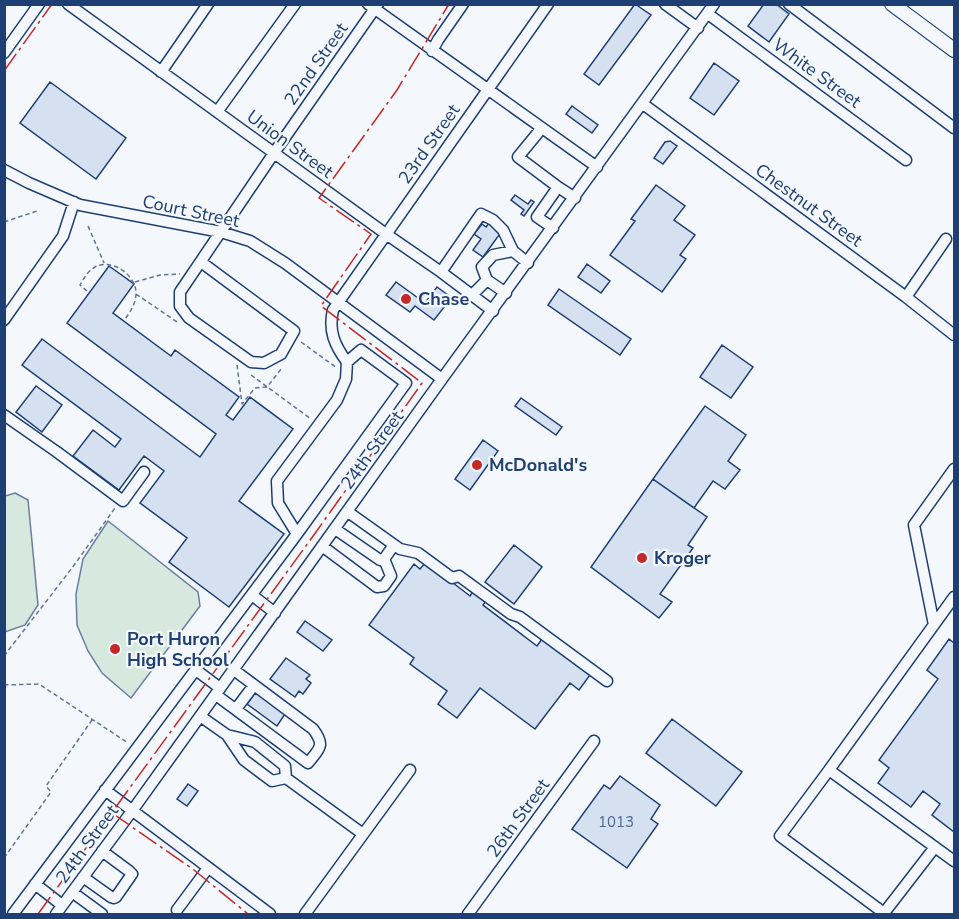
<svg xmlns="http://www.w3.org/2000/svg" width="959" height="919" font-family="'Nunito Sans',sans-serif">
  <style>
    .green { fill: #d7e8df; stroke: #687fa3; stroke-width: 1.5 }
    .building { fill: #d5e0f0; stroke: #1d3f73; stroke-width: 1.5 }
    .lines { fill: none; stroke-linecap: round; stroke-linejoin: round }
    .minor-casing { stroke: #1d3f73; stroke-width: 13 }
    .major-casing { stroke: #1d3f73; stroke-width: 16 }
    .path { stroke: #5e769c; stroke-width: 1.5; stroke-dasharray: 4.5 3; stroke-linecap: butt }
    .minor { stroke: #f4f7fb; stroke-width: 10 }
    .major { stroke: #f4f7fb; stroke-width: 14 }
    .power { stroke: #c62828; stroke-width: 1.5; stroke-dasharray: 21 4.5 3 4.5; stroke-linecap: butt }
    .poi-dot { fill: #c62828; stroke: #f4f7fb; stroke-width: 2 }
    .labels { text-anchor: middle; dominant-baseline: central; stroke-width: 4.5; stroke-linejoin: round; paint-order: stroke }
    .number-label { font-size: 15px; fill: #4b6792 }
    .street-label { font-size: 18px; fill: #1d3f73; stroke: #f4f7fb }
    .poi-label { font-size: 18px; font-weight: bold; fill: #1d3f73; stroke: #f4f7fb; text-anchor: start }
  </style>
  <rect width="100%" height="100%" fill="#f4f7fb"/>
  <path class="green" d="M15,493L28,500L38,605L25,625L5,632V496Z
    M108,521L198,592L200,606L131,698L102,673L88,651L77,625L76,594L83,559Z"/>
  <path class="building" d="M635,4L651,15L599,85L584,74Z
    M764,4H776L789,14L769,42L748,26Z
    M714,63L739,81L714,115L690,98Z
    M50,82L126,138L96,179L20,123Z
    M572,106L598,125L592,133L566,114Z
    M670,141L677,146L663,164L654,158L665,142Z
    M656,185L685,206L674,220L695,235L680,255L686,259L662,292L610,255L635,221L631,219Z
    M515,195L528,204L531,200L534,202L524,216L521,214L524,210L511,200Z
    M490,222L502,231L483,257L473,250L481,239L474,234L482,224L486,227Z
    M587,264L610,281L601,293L578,277Z
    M109,266L134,284L113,313L171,356L175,350L239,397L226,415L233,420L250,397L293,429L239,501L284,534L229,607L169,562L187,538L140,503L164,471L144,456L119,490L73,456L93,430L115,447L121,439L22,365L42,339L200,457L216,434L67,323Z
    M396,282L425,303L437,287L448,295L441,303L445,306L434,320L415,306L410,312L386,295Z
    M559,289L631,339L620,355L548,305Z
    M722,345L753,367L731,398L700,377Z
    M36,386L62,405L42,432L16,412Z
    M521,398L562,427L556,435L515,406Z
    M705,406L746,435L728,461L740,470L725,489L713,481L694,508L653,479Z
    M483,440L498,451L470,490L455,479Z
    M653,479L707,517L688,545L693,548L660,594L672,602L659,618L591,567Z
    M514,545L542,567L514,604L485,582Z
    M426,562L470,596L474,590L487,600L483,605L537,646L542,639L590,675L579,690L570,683L535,729L480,688L457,718L438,704L447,691L410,664L414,658L369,625L414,564L420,569Z
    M305,621L332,640L323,651L297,632Z
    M949,639L954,643V832L932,815L940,804L923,791L911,807L878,783L889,768L879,760L938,679L927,670Z
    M286,658L310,675L306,679L311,683L303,694L299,691L295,697L270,679Z
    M257,690L287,711L277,726L247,704Z
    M672,719L742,772L716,806L646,753Z
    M620,776L660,805L651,819L658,824L627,868L572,829L604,785L610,789Z
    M188,784L198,791L187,806L177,799Z"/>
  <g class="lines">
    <g class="minor-casing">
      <path id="minor" d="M68,4L386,234L441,272L493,311
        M368,4L597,167
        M665,4L698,28
        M789,4L954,128
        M708,14L906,160
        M432,51L438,40L463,4
        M4,53L39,4
        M161,72L208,4
        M643,104L906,297L954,335
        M217,112L295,4
        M541,129L518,157L558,187
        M4,170L29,183L80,205L221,232L250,241L285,263L442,379
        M553,228L537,217L558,187L575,198
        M201,262L294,331L281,354L264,363L251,362L189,318L180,306V292L274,153L378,4
        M441,272L481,214L493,220L503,230L513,251L528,263
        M487,280L482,267L493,255L513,251
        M472,295L487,280L506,293
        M906,297L946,239
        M4,320L63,236L74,202
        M4,415L57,452L123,501L144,472
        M348,512L400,549L418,553L452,578L459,576L511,614L520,617L607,681
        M335,529L380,560L384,559L394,545
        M297,534L278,503L277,481L337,400L346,379L347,362C335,346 328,331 333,310L548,4
        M322,546L377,587L384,586L391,576L384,559
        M252,595L275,613
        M934,625L914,525L954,469
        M196,670L220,688
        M216,695L308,763C319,749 326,746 313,729L234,670
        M236,709L254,685
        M200,716L227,735L255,742L285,766L286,778L363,834
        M227,735L244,760L272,781L286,778
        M829,770L954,597
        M105,790L270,914
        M935,847L884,913L780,836L829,770L954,861
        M83,877L111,897L114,898L116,897L132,874L129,871L102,851
        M35,884L62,905
        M72,892L102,914
        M177,910L208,868
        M13,914L297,534L406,383L361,350L347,362
        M56,914L132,811L442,379L714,4
        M305,914L410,770
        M468,914L594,741"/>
    </g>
    <g class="major-casing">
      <path id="major" d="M892,4L954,50"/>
    </g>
    <path class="path" d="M4,222L37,211
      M88,226L104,263
      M135,282L160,275L180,274
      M87,291L80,285C84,278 88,271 95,267C112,258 136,275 136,293C136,303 131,311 125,319
      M136,294L177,322
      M301,342L337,368
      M237,365L242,404L255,388L267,387L282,368
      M251,375L311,419
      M4,656L72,568L115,508
      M4,685L39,684L128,743
      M4,858L51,792L46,786L92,720"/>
    <use href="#minor" class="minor"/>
    <use href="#major" class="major"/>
    <path class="power" d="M4,71L52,4
      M112,813L194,870L248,914
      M38,914L316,532L422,383L321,306L371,234L319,198L397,90L449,4"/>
  </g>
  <g class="poi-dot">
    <circle cx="406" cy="299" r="6"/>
    <circle cx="477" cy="465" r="6"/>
    <circle cx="642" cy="558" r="6"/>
    <circle cx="115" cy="649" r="6"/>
  </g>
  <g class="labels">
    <g class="number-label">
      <text x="616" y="822">1013</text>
    </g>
    <g class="street-label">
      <text transform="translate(316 64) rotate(-55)">22nd Street</text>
      <text transform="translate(817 73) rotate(36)">White Street</text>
      <text transform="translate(290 144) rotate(36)">Union Street</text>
      <text transform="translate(429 144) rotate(-55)">23rd Street</text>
      <text transform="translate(809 205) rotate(36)">Chestnut Street</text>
      <text transform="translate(191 211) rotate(12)">Court Street</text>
      <text transform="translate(372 450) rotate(-54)">24th Street</text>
      <text transform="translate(518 818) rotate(-54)">26th Street</text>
      <text transform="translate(87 844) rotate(-54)">24th Street</text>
    </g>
    <g class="poi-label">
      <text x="418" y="299">Chase</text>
      <text x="489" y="465">McDonald's</text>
      <text x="654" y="558">Kroger</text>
      <text x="127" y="639">Port Huron<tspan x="127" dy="21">High School</tspan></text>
    </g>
  </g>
  <rect width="959" height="919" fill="none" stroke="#1d3f73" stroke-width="12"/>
</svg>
